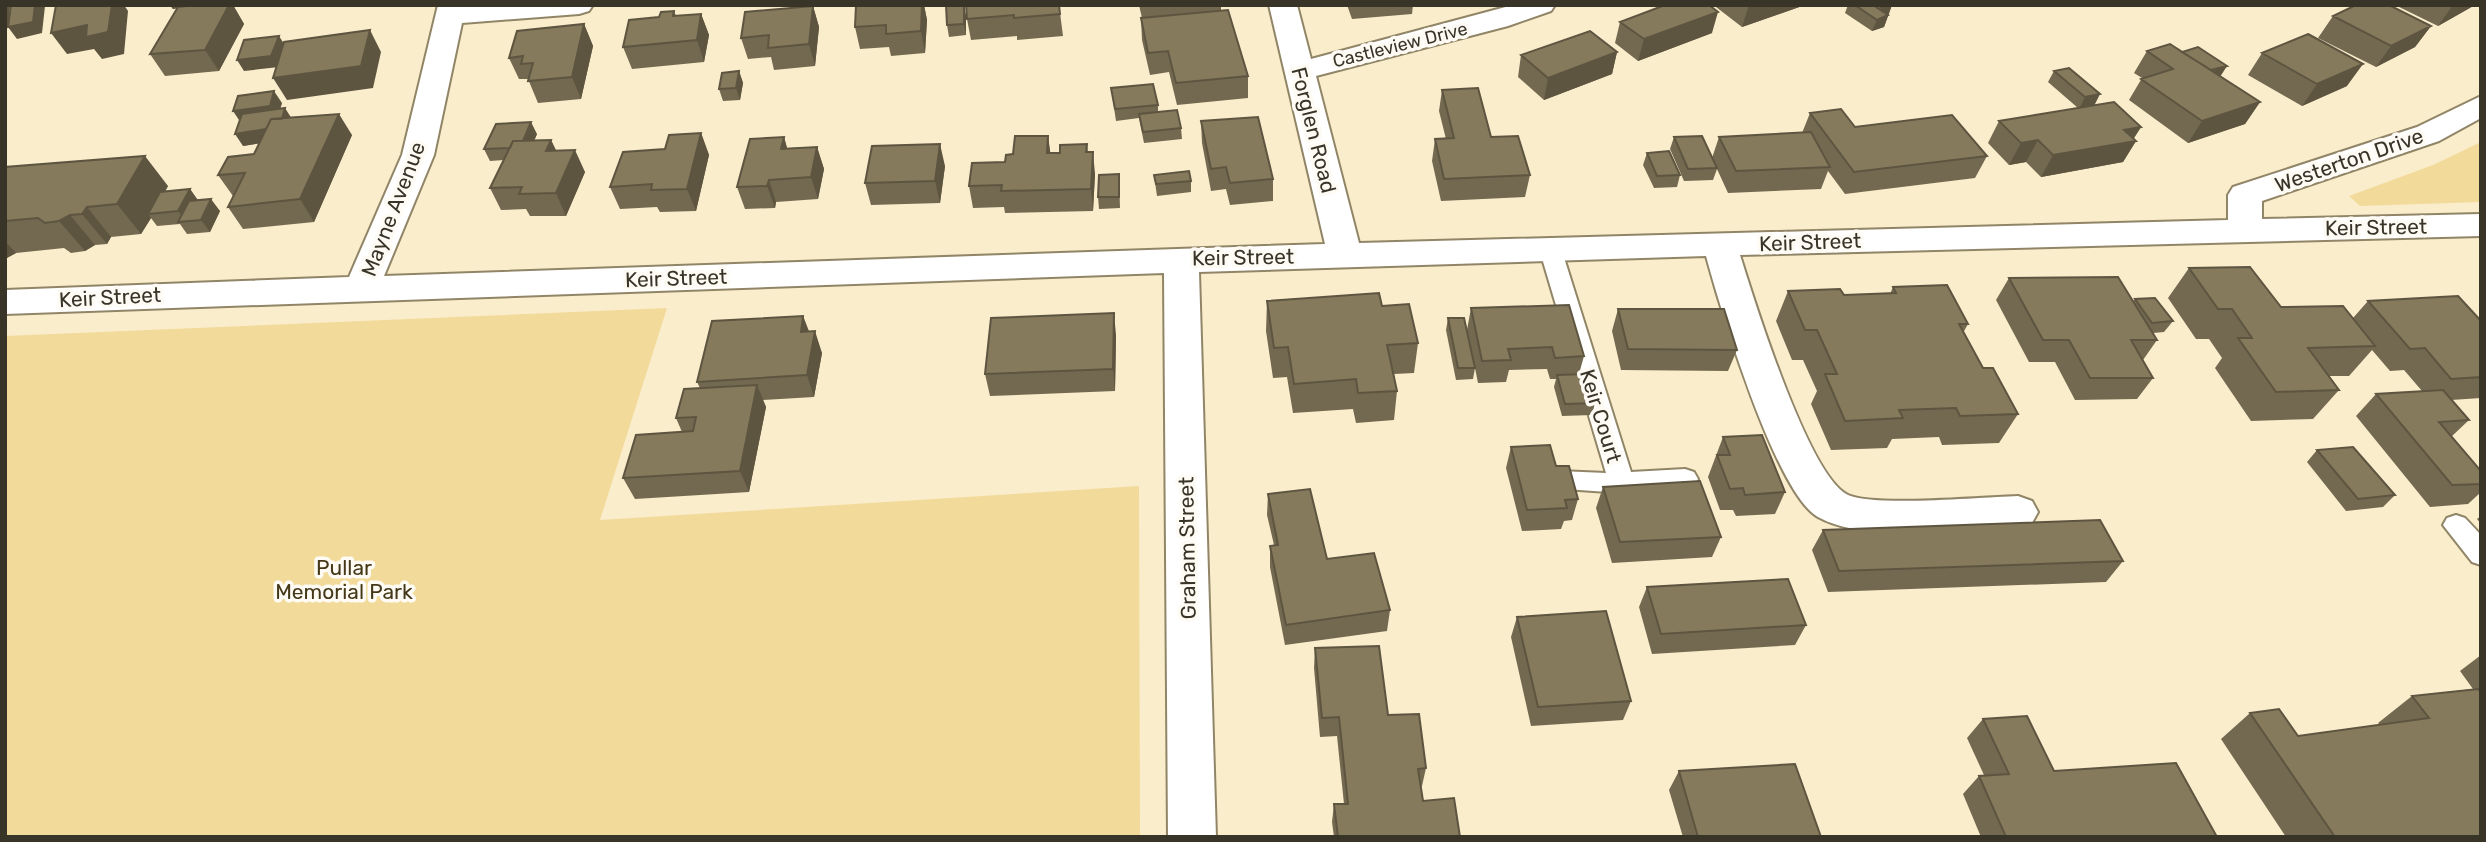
<svg xmlns="http://www.w3.org/2000/svg" width="2486" height="842" font-family="Rubik,sans-serif">
  <style>
    .green { fill: #f2da9b }
    .lines { fill: none; stroke-linecap: round; stroke-linejoin: round }
    .service-casing { stroke: #918567; stroke-width: 4 }
    .minor-casing { stroke: #918567; stroke-width: 4 }
    .service { fill: #fff; fill-rule: evenodd }
    .minor { fill: #fff; fill-rule: evenodd }
    .wall { fill: #736950 }
    .shaded-wall { fill: #5e5541 }
    .building { fill: #867a5d; stroke: #5e5541; stroke-width: 2 }
    .labels { text-anchor: middle; dominant-baseline: central; stroke-width: 7; stroke-linejoin: round; paint-order: stroke }
    .far-street-label { font-size: 18px; fill: #393428; stroke: #fdfbf4 }
    .street-label { font-size: 21px; fill: #393428; stroke: #fdfbf4 }
    .park-label { font-size: 21px; fill: #443818; stroke: #fdfbf4 }
  </style>
  <rect width="100%" height="100%" fill="#faedcc"/>
  <path class="green" d="M2481,142V202L2360,206L2349,196L2433,165Z
    M667,308L600,520L1139,486L1140,837H5V336Z"/>
  <g class="lines">
    <g class="service-casing">
      <path id="service" d="M1550,241L1558,243L1561,248L1631,472L1685,469L1694,472L1698,479L1694,486L1622,493L1550,488L1546,481L1550,474L1559,471L1606,473L1539,248L1542,243Z
        M2456,515L2465,518L2481,535V565L2472,562L2443,525L2447,518Z"/>
    </g>
    <g class="minor-casing">
      <path id="minor" d="M438,5H593L589,11L579,14L462,23L434,155L384,276L1325,244L1269,5H1297L1311,59L1513,5H1555L1551,11L1508,26L1316,76L1359,243L2228,220V195L2233,187L2417,127L2481,96V118L2439,141L2262,201V219L2481,214V236L1740,255C1754,300 1809,477 1848,495C1875,507 1983,497 2018,496L2032,501L2038,512L2032,523L2018,528C1962,530 1867,544 1818,517C1776,494 1720,307 1706,256L1199,272L1216,837H1168L1164,273L5,314V290L349,277L402,155Z"/>
    </g>
    <use href="#service" class="service"/>
    <use href="#minor" class="minor"/>
  </g>
  <path class="wall" d="M170,5H233L244,24L219,71L165,76L150,54L177,8L173,9Z
    M856,5H924L927,20L925,53L891,56L889,47L860,49L855,27Z
    M1059,5L1063,36L1017,40V36L971,40L967,19Z
    M1139,5H1221V11L1248,76V98L1177,105L1169,72L1150,75L1142,40L1141,18H1142Z
    M1347,5H1413L1412,14L1352,19Z
    M1716,5H1805L1742,27L1716,7Z
    M1848,5H1892L1884,27L1872,31L1845,13Z
    M2395,5H2475L2438,26Z
    M813,6L819,27L815,66L774,70L771,57L748,59L741,38Z
    M674,11L676,16L701,14L709,35L704,62L632,69L623,47L659,17Z
    M966,15V35L949,37L947,25Z
    M2333,16L2431,26L2415,47L2376,67L2318,38Z
    M1620,22L1712,33L1638,61L1615,43Z
    M584,24L593,46L581,99L538,103L528,79H519L509,58Z
    M2147,51L2220,76L2260,102L2245,124L2188,143L2129,100L2142,78L2134,73Z
    M1617,52L1612,74L1544,100L1518,77L1521,55Z
    M2262,53L2347,86L2302,106L2248,75Z
    M739,71L743,83L740,100L723,101L719,89Z
    M2054,71L2094,105L2141,127L2134,138L2136,141L2123,162L2041,177L2026,162L2009,165L1988,143L1999,121L2078,108L2048,82Z
    M1111,88L1158,105V112L1181,128L1182,139L1144,143L1139,118L1116,121Z
    M1442,90L1530,175L1525,197L1441,201L1432,161L1435,139H1446L1439,111Z
    M282,103L280,109L291,118L352,135L314,222L243,229L228,207L233,196L218,175L254,154L260,143L243,146Z
    M1810,113L1855,127L1987,156L1975,178L1845,194L1828,171L1821,189L1728,193L1717,169L1713,180L1684,181L1670,149L1674,137L1712,158L1719,137L1802,133Z
    M1201,121L1273,179V201L1230,205L1226,189L1211,191L1202,143Z
    M701,133L709,155L696,211L660,212L657,207L620,209L610,187L665,149Z
    M537,134L534,141L551,140L556,150L585,172L566,216H530L526,209L501,210L490,188L504,160L490,161L484,149Z
    M1048,136L1050,153H1060L1087,144L1088,152L1095,174L1093,211L1005,213L1004,207L973,208L969,186L1005,162L1013,154Z
    M784,137L787,148L817,147L824,169L818,199L776,202L775,208L745,209L737,187Z
    M1647,153L1680,175L1677,187L1654,188L1643,165Z
    M945,166L940,203L871,205L865,183Z
    M5,167L168,186L165,191L190,189L198,200L220,211L210,232L187,234L180,224L157,226L151,218L141,234L111,237L107,244L95,245L85,251L71,253L64,248L16,253L5,259Z
    M1119,174L1120,208L1099,209L1098,197Z
    M1154,175L1191,181V192L1157,196Z
    M2189,268L2281,307L2353,318L2368,301L2481,321V398L2451,400L2469,420L2451,437L2481,471V492L2468,504L2430,507L2356,416L2376,394L2422,391L2404,370L2390,371L2372,350L2349,376H2329L2339,390L2313,419L2251,421L2215,368L2222,358L2209,339H2196L2168,298Z
    M2009,278L2133,301L2135,299L2173,321L2164,332L2153,333L2157,340L2143,360L2153,378L2137,399L2075,400L2055,362H2029L1996,300Z
    M1893,287L1968,324L1963,333L1983,368L2018,414L1999,443L1942,445L1939,437L1892,439L1887,448L1831,450L1811,404L1817,391L1803,360H1792L1776,321L1788,291L1844,295L1890,294Z
    M1267,301L1382,306L1418,343L1414,373L1394,374L1397,391L1394,420L1356,423L1353,409L1293,413L1287,377L1273,378L1266,331Z
    M1471,308L1584,356L1579,374L1595,403L1592,415L1562,416L1554,387L1556,379H1550L1547,369L1509,370L1506,382L1478,383L1475,368L1473,379L1456,380L1446,330L1448,318L1467,330Z
    M1618,309L1737,350L1728,371L1621,370L1612,331Z
    M803,316L809,331L822,353L814,397L763,400L766,407L749,492L635,499L623,478L682,432L676,418L700,388L697,382Z
    M1116,335L1115,391L990,396L985,374Z
    M1723,437L1785,492L1775,514L1736,516L1733,510H1720L1708,477Z
    M1511,447L1556,466L1578,499L1572,520L1564,521L1561,529L1522,531L1506,468Z
    M2317,450L2395,495L2383,507L2346,511L2307,462Z
    M1603,487L1721,537L1712,557L1612,563L1596,508Z
    M1268,494L1327,559L1390,610L1387,631L1285,645L1270,567V546L1274,545L1267,515Z
    M2481,516V524L2477,519Z
    M1823,530L2123,561L2106,582L1828,592L1812,550Z
    M1647,587L1806,625L1795,645L1652,654L1639,607Z
    M1517,617L1631,701L1623,720L1531,726L1511,637Z
    M1315,648L1388,715L1426,768L1422,786L1421,787L1423,801L1460,837H1334L1332,822L1334,804H1344L1337,736L1320,737L1314,668Z
    M2481,655V837H2286L2221,739L2250,713L2298,736L2380,725L2378,723L2412,696L2473,689L2460,671Z
    M1983,719L2054,771L2217,837H1981L1963,794L1979,776L1984,775L1967,738Z
    M1679,771L1821,837H1683L1669,790Z"/>
  <path class="shaded-wall" d="M5,5H9L10,7L8,28H5Z
    M35,5H44L45,6L42,33L17,39L8,27Z
    M112,5H124L128,11L124,54L102,59L94,49L67,54L51,33L87,25Z
    M170,5H196L173,9Z
    M229,5H233L244,24L219,71L205,50Z
    M922,5H924L927,20L925,53L921,31Z
    M964,5L966,15V35L964,24Z
    M1749,5H1805L1742,27Z
    M1890,5H1892L1884,27L1872,31L1882,8Z
    M2453,5H2475L2438,26Z
    M813,6L819,27L815,66L809,44Z
    M1718,12L1712,33L1638,61L1644,39Z
    M701,14L709,35L704,62L697,40Z
    M584,24L593,46L581,99L572,77Z
    M2431,26L2415,47L2376,67L2391,46Z
    M370,30L381,52L373,88L287,100L273,78Z
    M279,36L286,47L279,67L244,71L237,60Z
    M1617,52L1612,74L1544,100L1548,78Z
    M2363,64L2347,86L2302,106L2317,84Z
    M2227,66L2220,77L2203,73Z
    M739,71L743,83L740,100L736,88Z
    M274,91L282,103L277,118L241,123L233,111Z
    M2100,94L2094,106L2079,109L2085,97Z
    M2260,102L2245,124L2188,143L2202,121Z
    M285,108L292,119L287,139L243,146L235,134Z
    M339,114L352,135L314,222L300,199Z
    M531,122L537,134L526,159L521,148Z
    M2141,127L2132,141H2136L2123,162L2041,177L2053,155L2124,130Z
    M701,133L709,155L696,211L687,189Z
    M1048,136L1051,158L1047,153Z
    M784,137L790,159L781,149Z
    M551,140L561,162L546,151Z
    M2038,140L2026,162L2009,165L2021,143Z
    M940,144L945,166L940,203L935,181Z
    M817,147L824,169L818,199L811,177Z
    M575,150L585,172L566,216L556,193Z
    M1093,152L1095,174L1093,211L1091,189Z
    M145,156L168,186L153,214H148L151,218L141,234L117,204Z
    M769,180L776,202L775,208L767,186Z
    M190,189L198,201L186,221L178,211Z
    M211,199L220,211L210,232L201,220Z
    M87,207L111,237L107,244L82,214Z
    M70,215L95,245L85,251L59,221Z
    M5,241L16,253L5,259Z
    M1114,313L1116,335L1115,391L1113,369Z
    M803,316L811,338L801,332Z
    M815,331L822,353L814,397L807,375Z
    M757,385L766,407L749,492L740,471Z"/>
  <path class="building" d="M11,5H35L33,22L8,27Z
    M56,5H112L108,32L86,37L87,25L51,33Z
    M195,5H229L205,50L150,54L178,7Z
    M856,5H922L921,31L886,34V25L855,27Z
    M946,5H964V24L947,25Z
    M966,5H1059L1060,14L1014,18V15L967,19Z
    M1665,5H1709L1718,12L1644,39L1620,22Z
    M1855,5H1873L1888,15L1877,20Z
    M1878,5H1890L1882,8Z
    M2356,5H2389L2431,26L2391,46L2333,16Z
    M813,6L809,44L768,48L769,35L741,38L745,12Z
    M1228,10L1248,76L1176,83L1168,51L1148,53L1141,18Z
    M674,11L673,16L701,14L697,40L623,47L629,20L659,17L661,12Z
    M584,24L572,77L528,81L533,63L521,64L523,56L509,58L517,31Z
    M370,30L361,66L273,78L284,42Z
    M1590,31L1617,52L1548,78L1521,55Z
    M2308,34L2363,64L2317,84L2262,53Z
    M279,36L271,56L237,60L244,40Z
    M2170,44L2260,102L2202,121L2141,79L2173,69L2147,51Z
    M2198,47L2227,66L2211,70L2182,52Z
    M2069,68L2100,94L2085,97L2054,71Z
    M739,71L736,88L719,89L722,73Z
    M1153,84L1158,105L1115,109L1111,88Z
    M1478,88L1491,137L1518,136L1530,175L1444,179L1435,139L1454,138L1442,90Z
    M274,91L270,106L233,111L238,96Z
    M2114,102L2141,127L2124,130L2136,141L2053,155L2038,140L2021,143L1999,121Z
    M285,108L282,119H271L266,129L235,134L242,114Z
    M1841,109L1855,127L1952,115L1987,156L1854,172L1810,113Z
    M1177,110L1181,128L1143,132L1139,114Z
    M339,114L300,199L228,207L245,173L218,175L228,157L254,154L271,119Z
    M1258,117L1273,179L1230,183L1226,167L1211,169L1201,121Z
    M531,122L523,141H513L510,148L484,149L496,124Z
    M1811,132L1830,167L1736,171L1719,137Z
    M701,133L687,189L651,190L652,184L610,187L623,152L665,149L669,135Z
    M1015,136H1048L1047,153H1060V145L1087,144L1086,152H1093L1091,189L1001,191L1002,185L969,186L972,163L1005,162L1006,155L1013,154Z
    M1702,136L1717,168L1688,169L1674,137Z
    M784,137L781,149L817,147L811,177L769,180L767,186L737,187L750,139Z
    M551,140L546,151L575,150L556,193L519,194L522,187L490,188L513,141Z
    M940,144L935,181L865,183L872,146Z
    M1669,151L1680,175L1657,176L1647,153Z
    M145,156L117,204L87,207L82,214L70,215L59,221L45,223L38,218L5,221V167Z
    M1189,171L1191,181L1156,184L1154,175Z
    M1119,174V197H1098L1099,175Z
    M190,189L178,211L148,214L160,192Z
    M211,199L201,220L178,222L189,201Z
    M2250,267L2281,307L2343,306L2375,346L2308,348L2339,390L2276,392L2238,338H2252L2232,309H2218L2189,268Z
    M2118,277L2157,340H2131L2153,378H2090L2069,340H2043L2009,278Z
    M1947,285L1968,324H1959L1983,368H1993L2018,414L1960,416L1956,408L1899,410L1903,418L1845,421L1825,374H1837L1817,330H1805L1788,291L1840,289L1844,295L1896,293L1893,287Z
    M1379,293L1382,306L1409,304L1418,343L1387,345L1397,391L1358,393L1356,379L1294,384L1288,347L1274,348L1267,301Z
    M2458,296L2481,321V377L2451,379L2425,348L2410,349L2368,301Z
    M2155,298L2173,321L2152,323L2135,299Z
    M1569,305L1584,356L1555,358L1552,347L1508,349L1511,360L1482,361L1471,308Z
    M1618,309H1724L1737,350L1628,349Z
    M1114,313L1113,369L985,374L991,318Z
    M803,316L801,332L815,331L807,375L697,382L712,321Z
    M1448,318H1464L1475,368H1458Z
    M1587,374L1595,403L1565,404L1557,375Z
    M757,385L740,471L623,478L636,435L693,431L696,417L676,418L684,389Z
    M2443,390L2469,420L2439,422L2481,471V484L2452,485L2376,394Z
    M1762,435L1785,492L1745,495L1743,488L1730,489L1717,455H1730L1723,437Z
    M1550,445L1556,466H1569L1578,499L1565,500L1567,508L1527,510L1511,447Z
    M2353,447L2395,495L2358,499L2317,450Z
    M1700,481L1721,537L1620,542L1603,487Z
    M1310,489L1327,559L1374,553L1390,610L1286,625L1270,546L1278,545L1268,494Z
    M2100,520L2123,561L1839,571L1823,530Z
    M1788,579L1806,625L1661,634L1647,587Z
    M1606,611L1631,701L1538,707L1517,617Z
    M1379,646L1388,715L1419,714L1426,768L1418,769L1423,801L1454,798L1460,837H1338L1334,804H1348L1339,717L1322,718L1315,648Z
    M2478,689L2481,692V837H2335L2250,713L2279,709L2298,736L2429,718L2412,696Z
    M2027,716L2054,771L2176,763L2217,837H2006L1979,776L2009,774L1983,719Z
    M1795,764L1821,837H1698L1679,771Z"/>
  <g class="labels">
    <g class="far-street-label">
      <text transform="translate(1400 45) rotate(-14)">Castleview Drive</text>
    </g>
    <g class="street-label">
      <text transform="translate(1314 130) rotate(76)">Forglen Road</text>
      <text transform="translate(2349 160) rotate(-19)">Westerton Drive</text>
      <text transform="translate(393 209) rotate(-69)">Mayne Avenue</text>
      <text transform="translate(2376 227) rotate(-1)">Keir Street</text>
      <text transform="translate(1810 242) rotate(-2)">Keir Street</text>
      <text transform="translate(1243 257) rotate(-1)">Keir Street</text>
      <text transform="translate(676 278) rotate(-2)">Keir Street</text>
      <text transform="translate(110 297) rotate(-3)">Keir Street</text>
      <text transform="translate(1601 416) rotate(73)">Keir Court</text>
      <text transform="translate(1187 548) rotate(-91)">Graham Street</text>
    </g>
    <g class="park-label">
      <text x="344" y="567">Pullar<tspan x="344" dy="24">Memorial Park</tspan></text>
    </g>
  </g>
  <rect width="2486" height="842" fill="none" stroke="#393428" stroke-width="14"/>
</svg>
